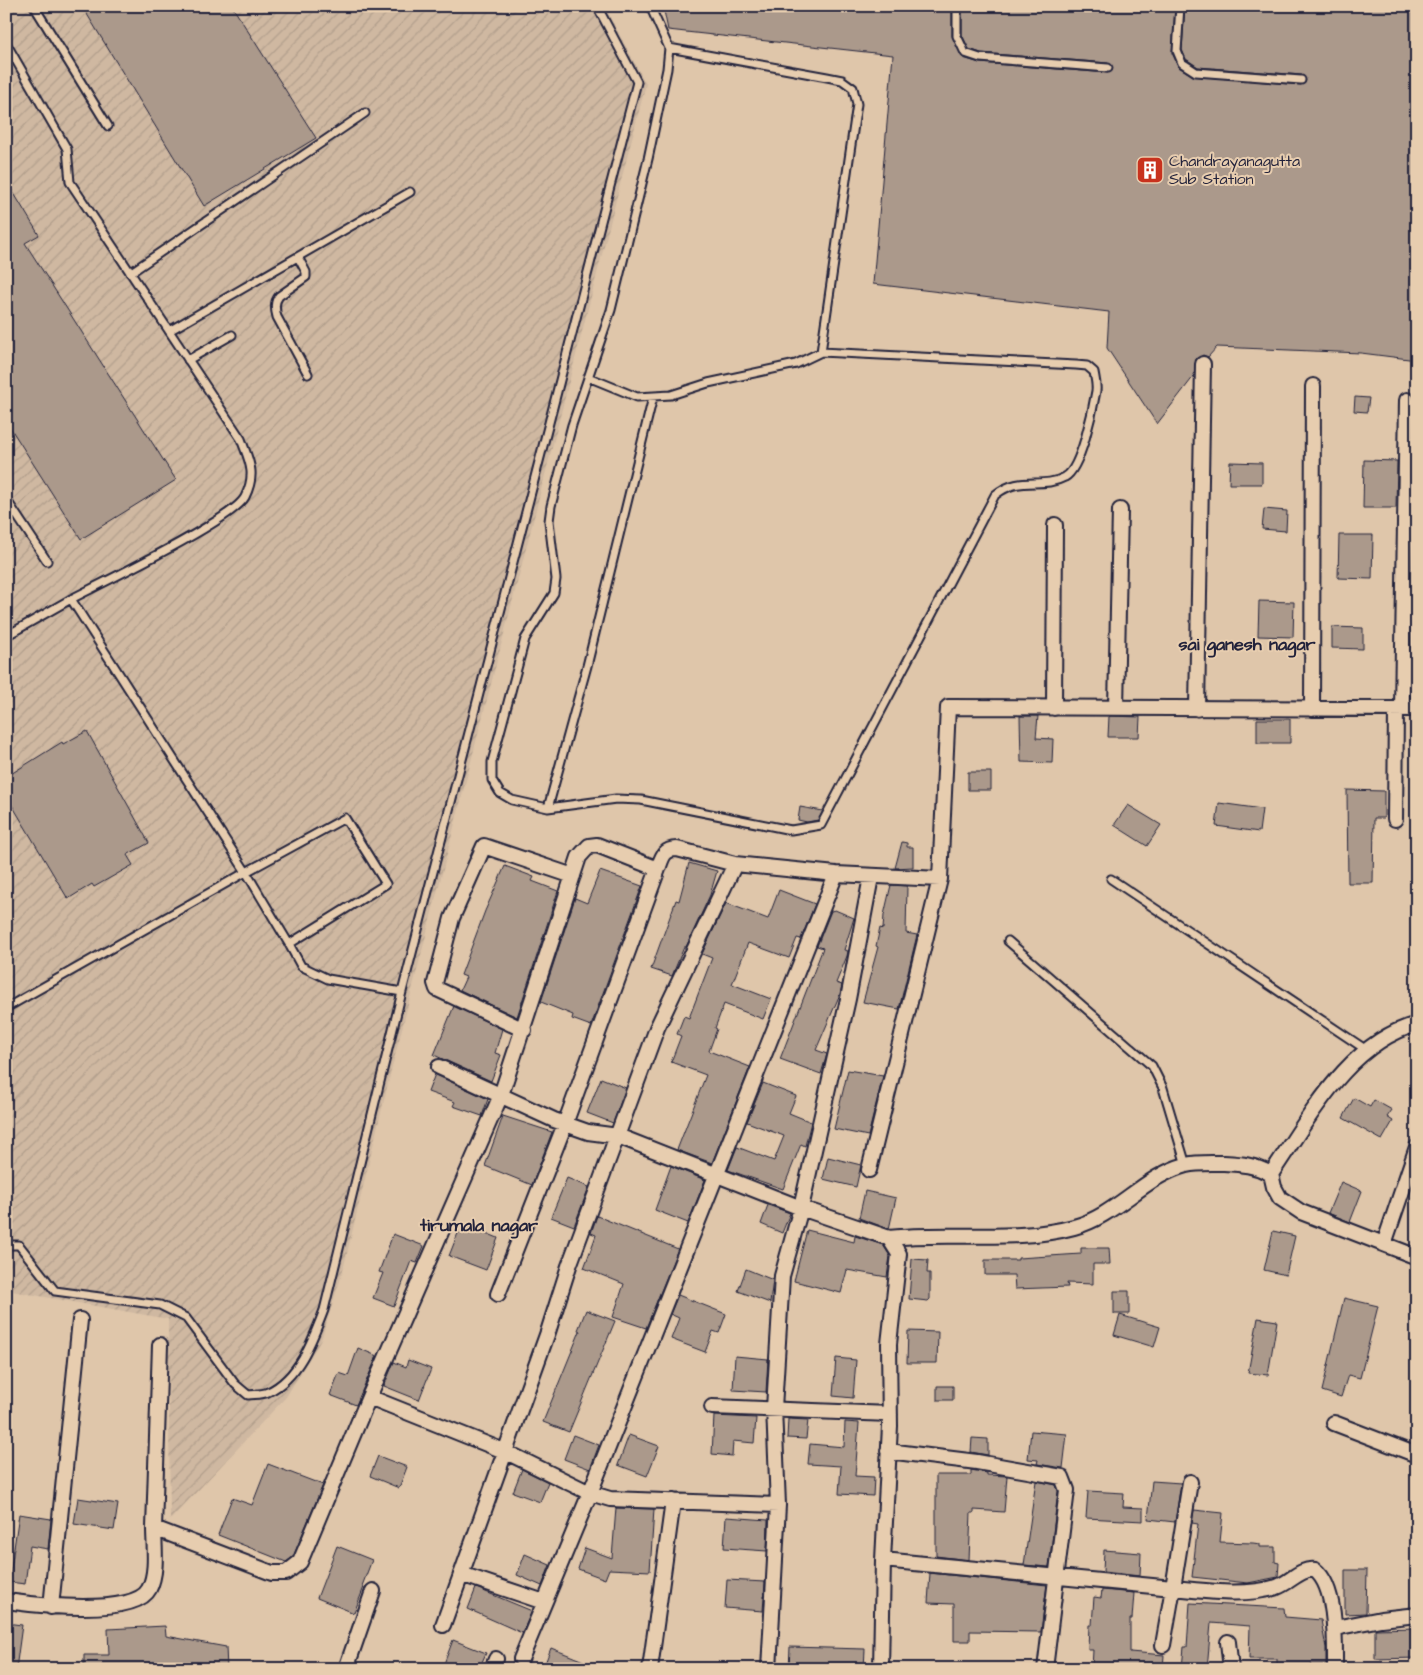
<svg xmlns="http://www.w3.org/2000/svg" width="1423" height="1675" font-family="'Architects Daughter',sans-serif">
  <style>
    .industrial { fill: url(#industrial-furrows) }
    .building { fill: #ab998b; stroke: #22223b }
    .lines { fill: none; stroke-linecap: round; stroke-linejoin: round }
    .lane-casing { stroke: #22223b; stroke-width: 11 }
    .street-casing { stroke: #22223b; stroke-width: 18 }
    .lane { stroke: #e7cdaf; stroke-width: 7 }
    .street { stroke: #e7cdaf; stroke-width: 14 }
    .labels { text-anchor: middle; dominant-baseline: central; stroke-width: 4; stroke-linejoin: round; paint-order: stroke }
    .poi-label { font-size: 16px; fill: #22223b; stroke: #e7cdaf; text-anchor: start }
    .neighbourhood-label { font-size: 18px; font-weight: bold; fill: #22223b; stroke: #e7cdaf }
  </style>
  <defs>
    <pattern id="industrial-furrows" width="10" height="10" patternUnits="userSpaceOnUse" patternTransform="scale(1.25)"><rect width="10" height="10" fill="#cfb8a1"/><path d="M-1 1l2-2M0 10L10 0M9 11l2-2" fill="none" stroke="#b19e8c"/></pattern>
  </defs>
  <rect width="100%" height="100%" fill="#dfc6aa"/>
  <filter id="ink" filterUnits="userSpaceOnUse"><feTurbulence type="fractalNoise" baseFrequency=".02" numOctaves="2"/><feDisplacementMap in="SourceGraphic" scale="10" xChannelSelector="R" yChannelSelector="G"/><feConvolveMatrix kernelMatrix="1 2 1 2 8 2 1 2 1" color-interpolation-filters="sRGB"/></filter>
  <g filter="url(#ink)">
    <path class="industrial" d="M6,6H604L646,84L391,1071L342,1274L321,1340L286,1397L170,1520L168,1319L6,1290Z"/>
    <path class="building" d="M82,6H232L316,138L204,206Z
      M663,6H952V36L963,58L980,63L1108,73L1113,68L1108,63L981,53L969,49L962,35V6H1175L1172,53L1179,67L1193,76L1301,85L1306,81L1302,75L1198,67L1186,59L1182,50L1185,6H1417V360L1361,353L1217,347L1208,357L1203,355L1196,359L1194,376L1157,424L1107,348L1109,312L873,284L893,55L668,30Z
      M6,180L39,235L25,243L176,480L81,539L6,421Z
      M1355,397L1369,398L1367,412L1354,411Z
      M1364,460L1397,461L1396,508H1363Z
      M1230,462L1262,463V484H1229Z
      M1264,509L1287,511L1286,531L1262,529Z
      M1339,535H1373L1372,579L1338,578Z
      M1259,601L1294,602L1293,637L1258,636Z
      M1332,627L1363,628V649L1332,648Z
      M1020,716H1038L1036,738L1053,739L1052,763L1021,762Z
      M1109,716L1140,717L1139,737H1108Z
      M1257,719H1290V743H1257Z
      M87,731L149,843L127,855L133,865L94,887L92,884L68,899L6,795V777L62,742L63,744Z
      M968,772H991V790H968Z
      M1347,790L1384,791V818H1374L1373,883H1348Z
      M1219,803L1262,809L1259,832L1216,826Z
      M1128,805L1161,825L1147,846L1114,825Z
      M800,807L823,811L818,820L807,822L798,820Z
      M902,842L907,843V847H913V867L895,868Z
      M689,863L717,871L710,895L686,947H684L672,976L651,969L676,900L679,901Z
      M505,866L534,877L532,881L558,891L517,1017L460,990L466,977L461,975L485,911Z
      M600,871L642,886L591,1026L572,1019L573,1015L541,1002L575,898L587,903Z
      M891,885L907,886L906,933L917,935L899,1009L863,1002L878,947L876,946L880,928L883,929L884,915Z
      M779,890L815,904L801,939L797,938L789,958L748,943L732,984L771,999L763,1019L724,1004L715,1028L717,1029L709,1051L750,1067L712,1163L677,1150L706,1075L671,1062L681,1036L677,1034L684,1016L689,1018L712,958L702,954L726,903L768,919Z
      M835,910L854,918L844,950L848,951L847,956L836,983L842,985L840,994L816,1050L827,1054L821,1074L780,1059L823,948L817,946L831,911Z
      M454,1006L502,1029L495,1053L501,1055L491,1081L434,1055Z
      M848,1070L883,1076L868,1136L834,1129Z
      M435,1074L488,1099L482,1116L453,1106L455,1102L428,1092Z
      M601,1078L626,1088L613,1123L587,1113Z
      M763,1083L796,1096L789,1113L811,1122L805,1146L801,1144L783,1189L728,1170L737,1147L774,1161L784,1136L747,1122Z
      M1354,1098L1370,1107L1374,1100L1392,1110L1387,1117L1393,1121L1382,1140L1343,1118Z
      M503,1116L552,1132L532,1185L485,1166Z
      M828,1157L861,1165L856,1187L823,1179Z
      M671,1166L705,1180L688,1223L655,1210Z
      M567,1178L589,1187L574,1226L551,1217Z
      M1341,1182L1362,1191L1350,1222L1328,1213Z
      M865,1191L896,1198L889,1229L859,1218Z
      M768,1205L790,1213L782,1233L761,1224Z
      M597,1216L678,1249L646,1328L613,1317L624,1284L584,1268L594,1241L596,1235L591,1233Z
      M462,1223L498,1238L486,1270L449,1256Z
      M807,1230L854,1242L855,1236L883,1245L890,1256L887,1277L847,1270L841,1293L794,1281Z
      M1273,1231L1295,1236L1286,1275L1264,1270Z
      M393,1234L424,1246L417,1263L411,1261L394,1306L373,1298L383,1273L379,1272Z
      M1081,1248H1109L1110,1264H1093V1284L1067,1283L1068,1287L1015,1289L1014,1275H985V1260H1018V1258L1081,1254Z
      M912,1259L928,1260L927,1273H930V1299L928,1301L909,1299Z
      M746,1269L773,1280L770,1303L738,1291Z
      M1114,1291H1129V1314H1114Z
      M678,1295L726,1314L719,1333L713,1331L705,1352L671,1339L679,1318L670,1314Z
      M1344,1298L1378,1306L1360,1378L1348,1375L1341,1397L1322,1391Z
      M586,1310L615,1321L569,1432L543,1422L580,1331L578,1330Z
      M1120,1315L1160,1327L1154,1347L1114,1335Z
      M1258,1318L1277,1321L1268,1375L1248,1373Z
      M908,1331L938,1332L937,1363H907Z
      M358,1348L377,1356L356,1405L330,1395L339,1373L348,1376Z
      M735,1356L768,1359L766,1392L733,1390Z
      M836,1358L856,1360L853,1398L833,1396Z
      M408,1360L431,1369L419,1400L384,1386L394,1362L406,1367Z
      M937,1386H953V1400H937Z
      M714,1416L756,1418L754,1443L733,1441L732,1456L712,1454Z
      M788,1419L808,1420L806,1439L787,1438Z
      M845,1422L859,1423L855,1476L874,1477L873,1496L839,1494L841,1466L808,1464L810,1444L844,1447Z
      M1031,1431L1067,1434L1063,1468L1037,1464L1038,1460L1028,1459Z
      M573,1435L599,1445L590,1469L564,1459Z
      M629,1435L659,1446L647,1476L618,1465Z
      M972,1438L988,1439V1455L971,1452Z
      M378,1456L407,1467L399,1488L370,1476Z
      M268,1464L323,1485L293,1557L286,1562L218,1535L232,1498L252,1505Z
      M522,1469L548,1482L540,1502L513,1492Z
      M971,1470L987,1473V1475L1007,1476L1004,1512L974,1510V1513H971L969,1560L936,1556V1475H971Z
      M1036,1481L1056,1485L1058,1491L1049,1567L1024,1565Z
      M1152,1481L1181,1483L1175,1522L1148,1519Z
      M1088,1491L1124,1493L1123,1507L1143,1508V1521L1086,1518Z
      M78,1498L118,1504L114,1530L74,1524Z
      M616,1508L654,1509L650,1571L609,1569L605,1579L578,1569L585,1548L612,1558Z
      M1194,1510L1223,1513L1220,1542L1253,1543L1260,1544V1547H1275V1562L1279,1563L1278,1577L1248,1583L1192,1577L1198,1524L1192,1523Z
      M19,1514L51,1519L48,1549L30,1546L25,1584L9,1582Z
      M726,1517L768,1520L767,1551L724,1548Z
      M337,1546L372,1560L362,1586L364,1587L354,1613L317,1598Z
      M1104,1550L1141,1553L1140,1576L1103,1572Z
      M525,1554L550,1565L542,1586L517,1575Z
      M1345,1570H1367L1366,1613L1345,1614Z
      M930,1573L1047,1585L1041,1632L970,1631V1641H954V1604L928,1603Z
      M727,1580L765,1582L763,1611L725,1608Z
      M476,1588L532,1611L522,1633L468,1609Z
      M1102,1590L1134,1593L1132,1619H1130V1652L1164,1655L1163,1669H1092L1093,1650H1088L1089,1625H1092L1094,1597L1101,1598Z
      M1190,1603L1284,1608L1285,1617L1321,1620L1326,1648V1664H1311V1669H1277V1659H1249L1250,1626L1211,1623L1207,1669L1182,1668L1184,1647H1187Z
      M6,1623L22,1625L16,1669H6Z
      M165,1626L166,1636L226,1647L227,1669H84V1655H109L108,1629Z
      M1417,1628V1658L1375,1659V1629Z
      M453,1640L486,1653L479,1669H442Z
      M790,1647L865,1649L864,1669H789Z
      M551,1648L601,1668V1669H552L544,1666Z"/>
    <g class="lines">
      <g class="lane-casing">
        <path id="lane" d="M34,6L108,126
          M957,6V36L965,53L980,58L1108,68
          M1180,6L1177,51L1182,63L1196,72L1301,80
          M6,43L67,149L70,182L241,439C249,461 257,473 245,497C233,520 102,583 71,599L246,872L6,1008
          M669,48L827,77L842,80L853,88L857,104L821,352
          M298,257L306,272V277L279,296C274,302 275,309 277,317L308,374
          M130,273L365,113
          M169,331L410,192
          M188,360L232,335
          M588,377L637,397L671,395L708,383L796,364L821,352L1076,365L1087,366L1094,372C1095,378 1097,385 1096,391C1093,409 1081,469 1065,477C1041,490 1021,474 995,495L821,825L791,830L641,800L616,799L548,808L512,800L500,793L492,780V762L525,639L554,593L556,579L549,521L551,506L572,425L611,310L648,159L667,69L669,48L650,6
          M6,499L47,561
          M6,636L71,599
          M548,808L587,666L653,397
          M345,818L386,884L289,944L246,872Z
          M1111,879L1368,1051
          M1008,941L1152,1066L1163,1088L1186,1165
          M289,944L301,966L328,979L402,992
          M6,1245H19L55,1291L160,1305L186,1318L235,1384L248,1395C254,1394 262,1395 268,1392C299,1378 313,1339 324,1310L402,992L637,82L597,6"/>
      </g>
      <g class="street-casing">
        <path id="street" d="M1054,708L1055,525
          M1116,708L1120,510
          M1197,709L1203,364
          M1312,709L1313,386
          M1402,709L1407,400
          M1395,819L1396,709
          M1417,1024C1347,1043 1309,1119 1271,1174L1274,1187L1280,1198L1301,1212L1417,1257
          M524,1030L437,989L435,983L452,918L484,846L573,876
          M439,1067L554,1120L588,1132L618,1136L801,1208L889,1238L899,1254L889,1344L890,1426L883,1560L881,1669
          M869,1170L940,879L948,707L1417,709
          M889,1238C949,1231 1016,1243 1074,1227C1116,1216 1144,1176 1186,1165C1197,1162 1212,1163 1224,1163C1242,1164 1255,1165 1271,1174
          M1384,1244L1417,1147
          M498,1294L565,1124L658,869
          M369,1397L504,1451L590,1493L610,1499L778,1505
          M712,1407L890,1414
          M1334,1423L1417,1455
          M888,1451L977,1462L1062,1477L1067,1490L1045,1669
          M154,1528L160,1345
          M883,1560L1173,1588L1190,1482
          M461,1574L544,1602
          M6,1601C35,1605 135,1617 149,1589C158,1572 154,1546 154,1528L272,1573H286L300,1562L369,1397L501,1095L579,857L589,846L597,845L658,869C662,858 663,849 677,849L735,864L836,874L940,879
          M51,1607L80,1320
          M443,1625L548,1332L569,1266L657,1028L735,864
          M1335,1628L1381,1619L1417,1615
          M1228,1642L1231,1669
          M1163,1645L1173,1588C1207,1591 1243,1597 1277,1587C1291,1582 1300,1568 1315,1570C1337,1587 1335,1643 1335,1669
          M521,1659L590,1493L836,874
          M346,1669L373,1591
          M492,1669L496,1659
          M650,1669L673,1501
          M769,1669L778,1505L774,1408L782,1276L801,1208L848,999L871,877"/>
      </g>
      <use href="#lane" class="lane"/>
      <use href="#street" class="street"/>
    </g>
  </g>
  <defs>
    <g id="building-square" transform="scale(1.4375)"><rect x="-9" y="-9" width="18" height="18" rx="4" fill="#c8321e" stroke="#e7cdaf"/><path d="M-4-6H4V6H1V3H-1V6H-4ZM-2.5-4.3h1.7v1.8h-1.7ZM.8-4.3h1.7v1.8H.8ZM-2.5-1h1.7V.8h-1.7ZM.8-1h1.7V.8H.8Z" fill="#fff"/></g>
  </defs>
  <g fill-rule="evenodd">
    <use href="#building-square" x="1150" y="170"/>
  </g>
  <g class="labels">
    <g class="poi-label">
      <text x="1169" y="161">Chandrayanagutta<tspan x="1169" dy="18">Sub Station</tspan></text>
    </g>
    <g class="neighbourhood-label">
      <text x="1247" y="644">sai ganesh nagar</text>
      <text x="479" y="1225">tirumala nagar</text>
    </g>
  </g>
  <rect width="1423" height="1675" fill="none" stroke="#e7cdaf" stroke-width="25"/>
  <rect x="12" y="12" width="1398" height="1650" fill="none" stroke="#22223b" stroke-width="2" filter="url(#ink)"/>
</svg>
